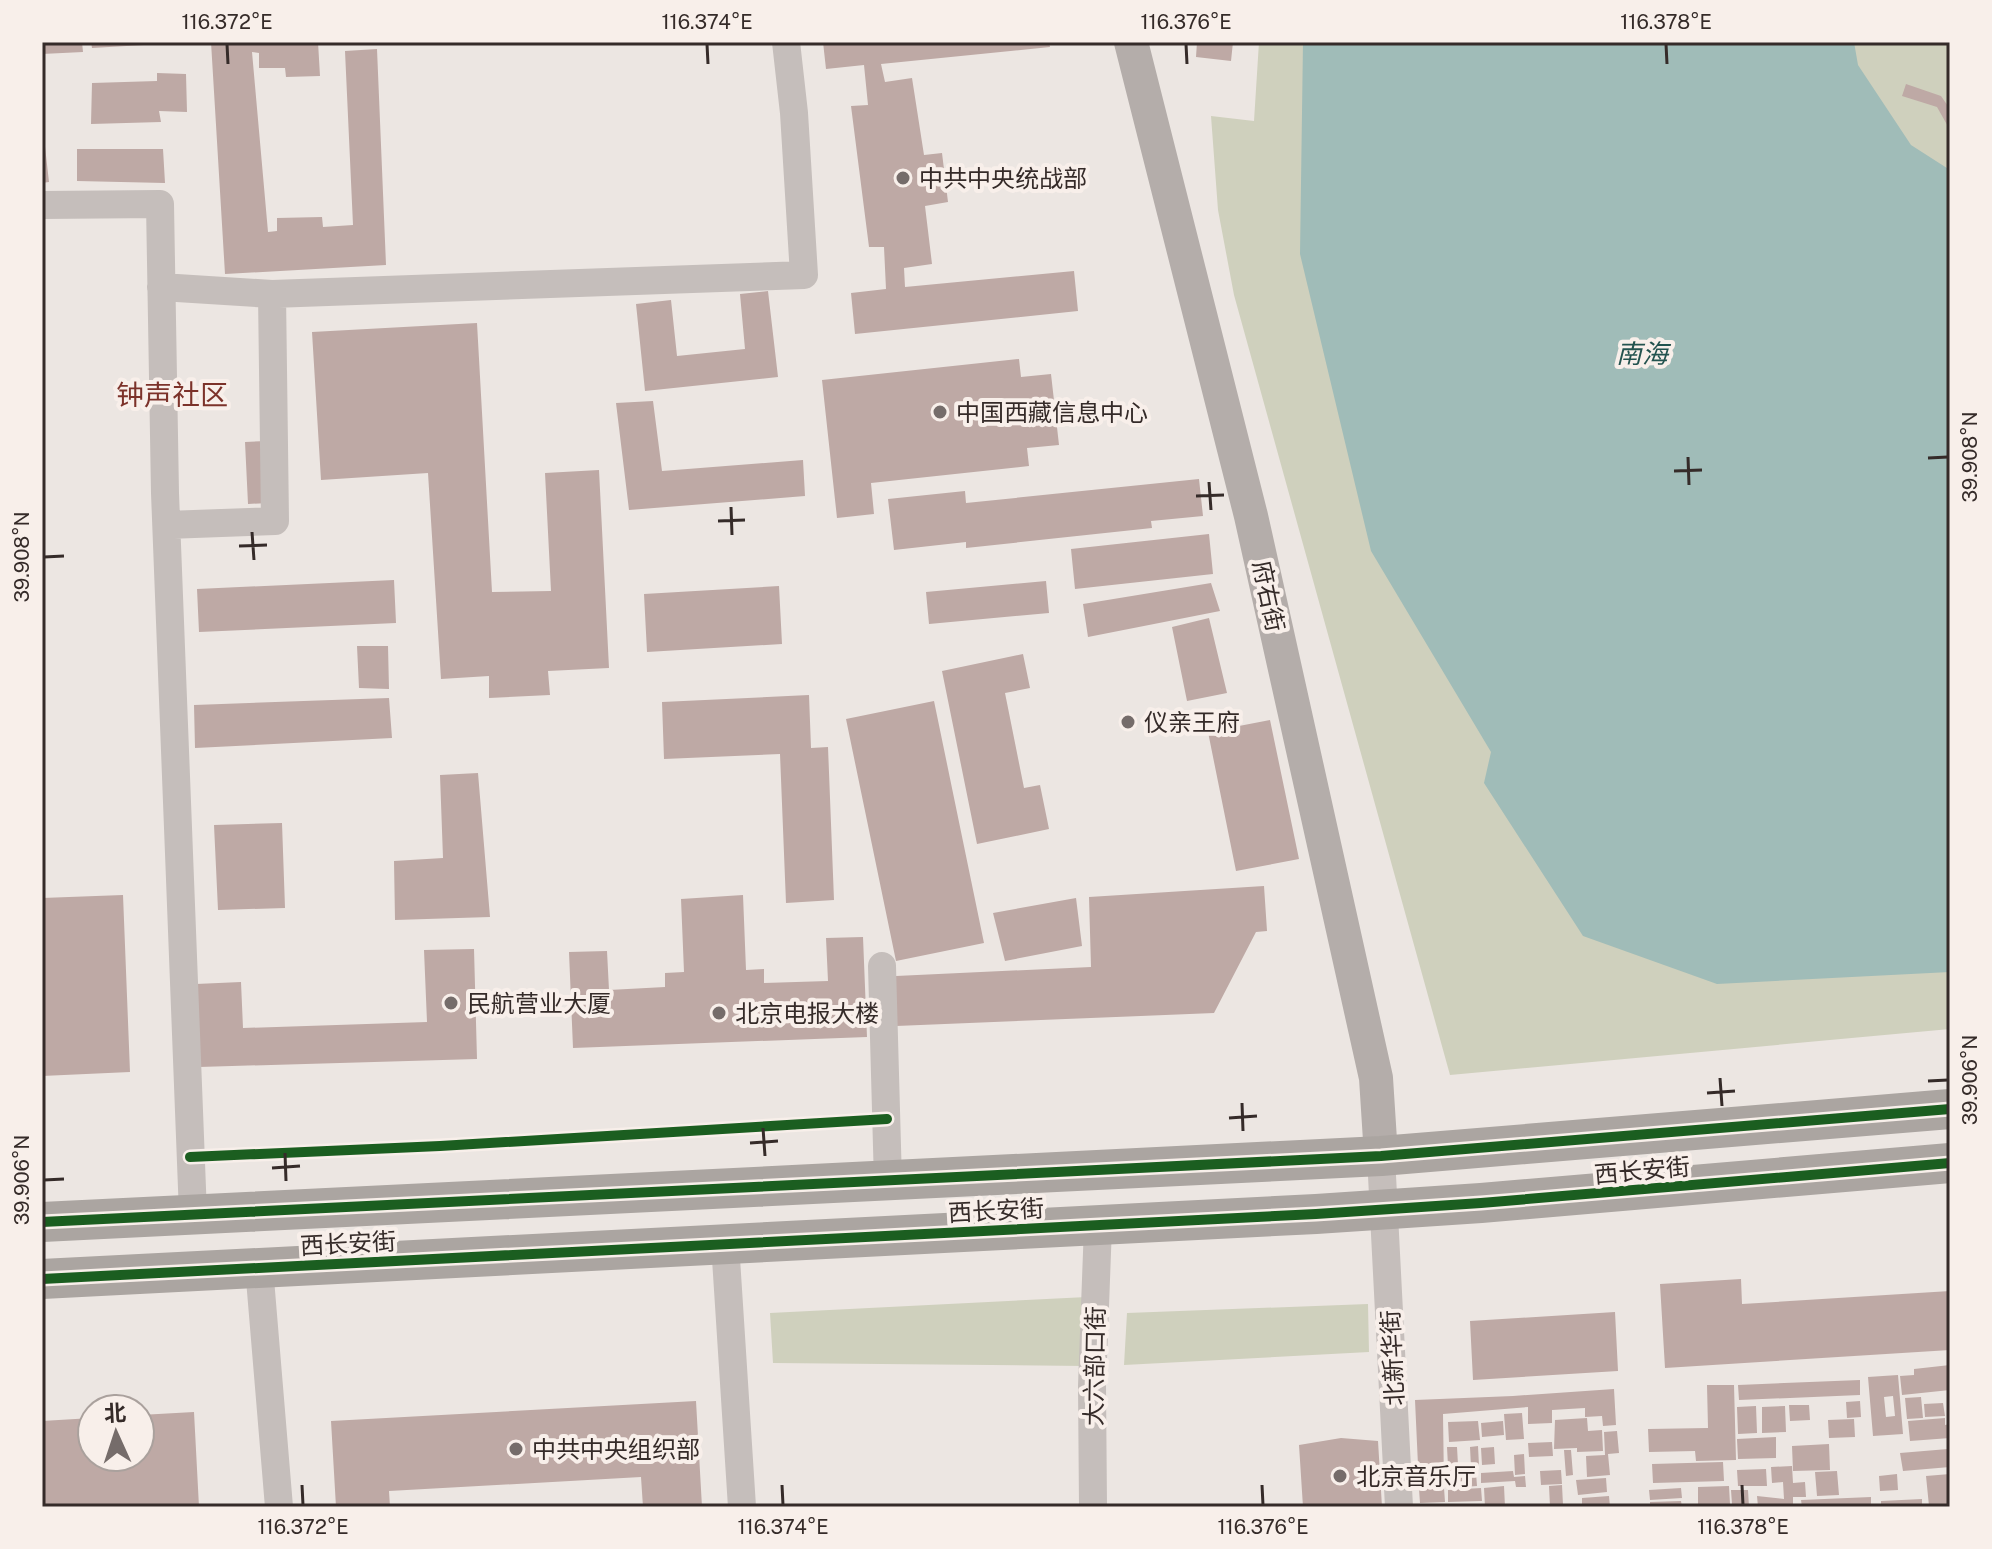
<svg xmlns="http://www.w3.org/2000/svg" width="1992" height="1549" font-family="'Public Sans','Noto Sans SC',sans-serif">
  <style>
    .green { fill: #cfd0bd }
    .water { fill: #a0bcb8 }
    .building { fill: #bea9a5; fill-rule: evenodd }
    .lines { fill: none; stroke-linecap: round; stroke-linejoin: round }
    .minor { stroke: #c5bebb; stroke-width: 28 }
    .major { stroke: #b4adaa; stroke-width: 34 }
    .highway { stroke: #aba5a1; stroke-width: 40 }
    .cycleway-casing { stroke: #f8efea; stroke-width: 15 }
    .cycleway { stroke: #1b5e20; stroke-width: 10 }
    .ticks { fill: none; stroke: #352b29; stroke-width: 3 }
    .poi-dot { fill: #756c6a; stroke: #f8efea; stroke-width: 3 }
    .labels { text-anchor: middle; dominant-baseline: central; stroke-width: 8; stroke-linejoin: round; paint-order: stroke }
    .poi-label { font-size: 24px; fill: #352b29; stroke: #f8efea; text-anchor: start }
    .street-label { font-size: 24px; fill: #352b29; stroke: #f8efea }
    .water-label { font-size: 26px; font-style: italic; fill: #23534f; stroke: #f8efea }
    .quarter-label { font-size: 28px; fill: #7c322a; stroke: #f8efea }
    .neatline { fill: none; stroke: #352b29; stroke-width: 3 }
    .ticks-label { font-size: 20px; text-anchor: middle; fill: #352b29 }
  </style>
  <rect width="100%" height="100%" fill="#ece6e2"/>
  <path class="green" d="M1259,42H1950V1029L1450,1075L1234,295L1218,210L1211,116L1254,121Z
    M1087,1297L1086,1366L773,1363L770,1313Z
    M1368,1304L1369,1352L1124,1365L1127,1313Z"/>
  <path class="water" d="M1303,42H1854L1858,65L1911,145L1950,170V972L1717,984L1583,936L1484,783L1491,752L1371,551L1300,254Z"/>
  <path class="building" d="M42,42H82L83,52L42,54Z
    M91,42H161V44L92,48Z
    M211,42H318L320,76L286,77L285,68H259V53L252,52L268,232L277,231V218L322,217L323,227L353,225L345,51L377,49L386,265L225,274Z
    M823,42H1049L1050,47L881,64L885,82L912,78L924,155L942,153L948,202L925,206L932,264L904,268L905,287L1074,271L1078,311L855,334L851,293L886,289L884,247H869L851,106L868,105L864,65L826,69Z
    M1197,42H1233L1231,61L1196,57Z
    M157,73L186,74L187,112L159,111L161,122L91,124L92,83L157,81Z
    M1906,84L1941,96L1950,109V130L1937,107L1902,96Z
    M44,138L49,182L42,183V139Z
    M77,149H163L165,183L77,181Z
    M768,291L778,377L645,391L636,304L671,300L677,356L745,349L740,294Z
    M477,323L492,592L551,591L545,473L599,470L609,668L548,671L550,695L489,698V676L441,679L428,473L321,480L312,332Z
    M1019,359L1021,377L1051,374L1059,445L1027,448L1029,466L871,483L874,514L837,518L822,380Z
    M653,401L662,471L803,460L805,496L629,510L616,403Z
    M267,441L269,503L248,504L245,442Z
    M1199,479L1203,516L1151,521L1152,528L966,548V542L894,550L888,499L965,491L966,503Z
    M1209,534L1213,574L1075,589L1071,549Z
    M394,580L396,623L199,632L197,589Z
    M1046,581L1049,613L929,624L926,592Z
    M1211,583L1220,611L1088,637L1083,604Z
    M779,586L782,644L647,652L644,594Z
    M1209,618L1227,693L1187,701L1172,627Z
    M357,646H388L389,689L359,688Z
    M1023,654L1030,688L1005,693L1024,788L1040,785L1049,829L977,844L942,671Z
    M809,695L811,748L828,747L834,900L786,903L780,754L664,759L662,702Z
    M389,698L392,738L195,748L194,705Z
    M934,701L984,943L896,961L846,719Z
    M1270,720L1299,859L1236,871L1208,732Z
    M478,773L490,917L395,920L394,861L443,858L440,775Z
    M282,823L285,908L218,910L214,825Z
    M1264,886L1267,931L1256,932L1214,1013L896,1026V976L1091,967L1089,897Z
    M123,895L130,1072L42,1076V898Z
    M743,895L746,970L764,969V983L828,981L826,938L863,937L867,1037L573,1048L569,952L607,951L609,990L665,987V973L684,972L681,899Z
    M1076,898L1082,946L1005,961L993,913Z
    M474,949L477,1059L199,1067L196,984L241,982L243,1028L427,1022L424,950Z
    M1741,1279L1742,1304L1950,1291V1350L1665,1368L1660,1284Z
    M1615,1312L1618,1371L1473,1380L1470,1321Z
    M1950,1365V1390L1902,1395L1900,1376L1914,1375V1369Z
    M1898,1375L1903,1434L1873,1436L1868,1377ZM1893,1396L1895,1416L1886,1417L1884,1397Z
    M1860,1380V1395L1739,1400L1738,1385Z
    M1707,1385H1734L1736,1460L1696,1461L1695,1451L1649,1452L1648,1429L1708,1428Z
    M1614,1389L1616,1425L1603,1426L1602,1416L1585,1417V1408L1552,1410V1423L1528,1424V1407L1443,1414L1444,1486H1434L1433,1466L1428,1467L1429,1487H1419L1415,1400L1513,1396Z
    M1921,1397L1923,1418L1907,1419L1905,1398Z
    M696,1401L702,1507H643L641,1477L389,1491L390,1507H336L331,1421Z
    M1860,1401L1861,1417L1847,1418L1846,1402Z
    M1943,1403L1945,1416L1925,1417L1924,1404Z
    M1789,1405H1809L1810,1420L1790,1421Z
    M1756,1406L1757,1433L1738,1434L1737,1407Z
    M1785,1406L1786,1432L1762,1433V1407Z
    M194,1412L199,1507H42V1421L92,1418V1457H140V1415Z
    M1522,1413L1524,1439L1506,1440L1504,1414Z
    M1587,1418L1588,1431L1602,1430L1603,1451L1577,1452V1448L1554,1449L1555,1420Z
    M1945,1418V1425L1950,1424V1438L1910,1441L1908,1421Z
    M1854,1419L1855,1437L1829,1438L1828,1420Z
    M1478,1421L1480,1440L1449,1442L1448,1422Z
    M1503,1421L1504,1435L1482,1437L1481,1423Z
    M1617,1431L1619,1453L1608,1454L1610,1475L1587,1477L1586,1456L1605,1455L1604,1432Z
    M1776,1437V1458L1738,1459L1737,1439Z
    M1341,1438L1378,1441L1382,1507H1303L1299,1445Z
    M1552,1442L1553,1456L1529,1457L1528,1443Z
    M1829,1444L1830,1470L1793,1471L1792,1446Z
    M1478,1446L1479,1466L1471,1467L1470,1447Z
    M1447,1447H1457L1458,1465L1448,1466Z
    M1494,1447L1495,1464L1482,1465L1481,1448Z
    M1948,1449L1950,1467L1903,1471L1900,1453Z
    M1564,1450H1571L1573,1475L1566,1476Z
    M1524,1454L1525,1474L1515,1475L1514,1455Z
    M1723,1462L1724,1481L1653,1483L1652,1464Z
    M1459,1466V1474L1476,1473L1477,1486L1449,1488V1467Z
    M1792,1466L1793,1483L1805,1482L1806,1497H1793V1507H1758L1757,1496L1784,1499L1783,1482L1772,1483L1771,1467Z
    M1766,1469L1767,1486H1738L1737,1470Z
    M1561,1470L1562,1484L1541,1485L1540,1471Z
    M1513,1471L1514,1477L1525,1476L1526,1487H1516L1515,1481L1481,1483V1473Z
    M1837,1471L1839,1495L1817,1496L1815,1472Z
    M1897,1474L1898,1490L1880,1491L1879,1476Z
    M1950,1474V1504L1929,1506L1926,1476Z
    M1606,1478L1607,1492L1578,1495L1576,1480Z
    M1562,1485L1563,1505L1550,1506L1549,1486Z
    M1504,1486L1505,1507H1485L1484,1488Z
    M1729,1486L1730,1504L1698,1505V1487Z
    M1444,1488L1445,1502L1420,1503L1419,1489Z
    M1481,1488L1482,1501L1448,1502V1490Z
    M1681,1488L1682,1498L1650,1500L1649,1490Z
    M1731,1490H1748L1749,1507H1736V1504H1732Z
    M1609,1496L1610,1507H1582V1498Z
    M1871,1497V1507H1802L1801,1500Z
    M1922,1499V1507H1881V1501Z
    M1681,1501L1682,1507H1650V1502Z"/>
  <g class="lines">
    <path class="minor" d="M42,205L160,204L165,493L193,1214
      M161,287L272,294L804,275L794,113L786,42
      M167,525L275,521L272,294
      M882,966L888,1182
      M1381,1156L1399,1507
      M725,1243L742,1507
      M259,1267L279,1507
      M1093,1507L1092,1386L1098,1226"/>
    <path class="major" d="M1131,42L1251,516L1376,1078L1381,1156"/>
    <path class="highway" d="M42,1222L1381,1156L1950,1109
      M42,1279L1316,1214L1481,1203L1950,1163"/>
    <g class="cycleway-casing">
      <path id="cycleway" d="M190,1157L440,1146L887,1119
        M42,1222L1381,1156L1950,1109
        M42,1279L1316,1214L1481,1203L1950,1163"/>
    </g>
    <use href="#cycleway" class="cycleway"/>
  </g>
  <path class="ticks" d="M227,44L228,64M707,44L708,64M1186,44L1187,64M1666,44L1667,64M1688,457L1689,485M1928,458L1948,457M1674,471L1702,470M1209,482L1211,510M1196,496L1224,495M731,507L732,535M718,521L745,520M252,532L254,560M239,546L267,545M44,557L64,556M1720,1078L1722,1106M1928,1081L1948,1080M1707,1093L1735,1091M1242,1103L1243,1131M1229,1118L1257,1116M763,1128L765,1156M750,1143L778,1141M285,1153L286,1181M272,1168L300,1166M44,1180L64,1179M302,1485L303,1505M782,1485L783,1505M1262,1485L1263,1505M1742,1485L1743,1505"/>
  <g class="poi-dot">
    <circle cx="903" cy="178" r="8"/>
    <circle cx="940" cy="412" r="8"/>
    <circle cx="1128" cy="722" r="8"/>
    <circle cx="451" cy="1003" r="8"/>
    <circle cx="719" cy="1013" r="8"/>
    <circle cx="516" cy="1449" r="8"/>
    <circle cx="1340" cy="1476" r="8"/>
  </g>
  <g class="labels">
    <g class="poi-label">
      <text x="919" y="178">中共中央统战部</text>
      <text x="956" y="412">中国西藏信息中心</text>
      <text x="1144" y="722">仪亲王府</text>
      <text x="467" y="1003">民航营业大厦</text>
      <text x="735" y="1013">北京电报大楼</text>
      <text x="532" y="1449">中共中央组织部</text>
      <text x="1356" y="1476">北京音乐厅</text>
    </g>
    <g class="street-label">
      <text transform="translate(1269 596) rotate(78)">府右街</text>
      <text transform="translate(1642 1170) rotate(-5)">西长安街</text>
      <text transform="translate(996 1210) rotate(-3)">西长安街</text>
      <text transform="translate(348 1243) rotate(-3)">西长安街</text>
      <text transform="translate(1392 1358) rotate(-93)">北新华街</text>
      <text transform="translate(1094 1366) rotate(-89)">大六部口街</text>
    </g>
    <g class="water-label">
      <text x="1642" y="353">南海</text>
    </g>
    <g class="quarter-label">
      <text x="172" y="394">钟声社区</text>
    </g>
  </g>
  <rect width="1992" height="1549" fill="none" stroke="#f8efea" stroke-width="88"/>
  <g transform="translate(116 1433) rotate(357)"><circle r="38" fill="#f8efea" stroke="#aaa19d" stroke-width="2"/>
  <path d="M0-6L14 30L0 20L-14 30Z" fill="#756c6a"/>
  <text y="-12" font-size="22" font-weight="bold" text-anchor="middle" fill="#352b29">北</text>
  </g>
  <rect x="44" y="44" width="1904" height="1461" class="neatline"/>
  <g class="ticks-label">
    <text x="227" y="29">116.372°E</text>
    <text x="707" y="29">116.374°E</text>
    <text x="1186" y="29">116.376°E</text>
    <text x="1666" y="29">116.378°E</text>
    <text transform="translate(1970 457) rotate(-90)" y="7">39.908°N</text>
    <text transform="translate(22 557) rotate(-90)" y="7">39.908°N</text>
    <text transform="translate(1970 1080) rotate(-90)" y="7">39.906°N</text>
    <text transform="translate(22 1180) rotate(-90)" y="7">39.906°N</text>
    <text x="303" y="1534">116.372°E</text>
    <text x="783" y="1534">116.374°E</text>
    <text x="1263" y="1534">116.376°E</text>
    <text x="1743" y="1534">116.378°E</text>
  </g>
</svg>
